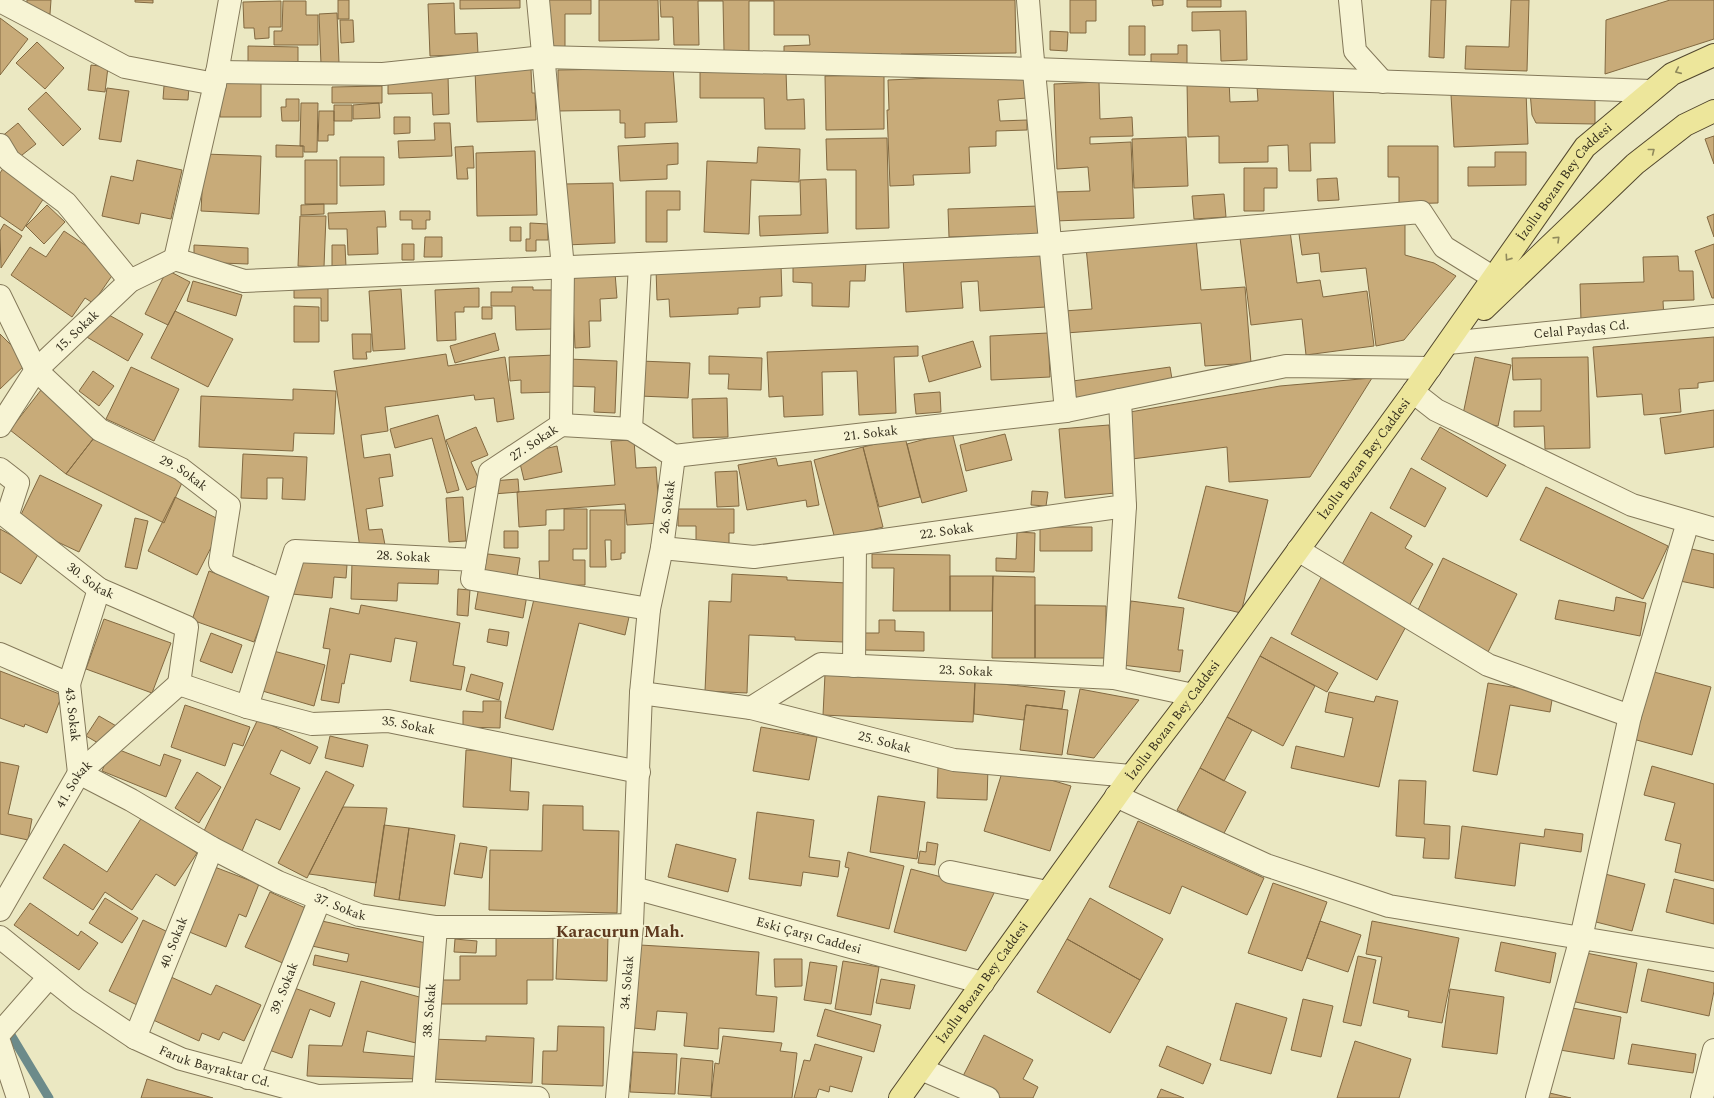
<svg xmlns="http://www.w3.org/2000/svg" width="1714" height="1098" font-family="Spectral,serif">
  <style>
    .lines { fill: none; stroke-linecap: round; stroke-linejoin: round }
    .stream { stroke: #6c8b8a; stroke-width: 9 }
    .building { fill: #c8ab79; stroke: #826941 }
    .minor-casing { stroke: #84795a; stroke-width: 24 }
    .major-casing { stroke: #52472e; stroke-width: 24 }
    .minor { stroke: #f7f4d4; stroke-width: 22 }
    .major { stroke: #ede69b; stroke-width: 22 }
    .oneway { stroke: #908a5c }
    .labels { text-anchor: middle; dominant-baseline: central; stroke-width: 3.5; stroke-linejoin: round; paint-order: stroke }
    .street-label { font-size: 13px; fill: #342e1d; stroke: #f3f1d1 }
    .district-label { font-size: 17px; font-weight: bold; fill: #5f3a1f; stroke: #f3f1d1 }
  </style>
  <rect width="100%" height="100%" fill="#ebe8c2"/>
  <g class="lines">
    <path class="stream" d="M5,1025L49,1098"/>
  </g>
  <path class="building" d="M27,0H51L50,14L26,13Z
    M135,0H153V3L135,2Z
    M338,0H349V19H338Z
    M460,0H520V8L460,9Z
    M547,0H591V14H565V50H547Z
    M599,0H658L659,40L599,41Z
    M660,0H1015L1016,53L901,54V60H882V54L784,55V46L810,45L809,35H774V1H749V51H724L723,1H698L699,45H674L673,17H661Z
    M1070,0H1096V21H1086V33H1070Z
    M1152,0H1163V5L1153,6Z
    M1187,0H1221V7H1187Z
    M1431,0H1446L1444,58L1429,57Z
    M1511,0H1529L1527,71L1465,69L1466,46L1509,47Z
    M1670,0H1714V39L1605,74L1606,20Z
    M281,1V27H269V38L255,39L254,28H244L243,2Z
    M283,1H306V15H318V45H274V31H282Z
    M454,3L455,34L477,33L478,54L430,56L428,4Z
    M1246,11L1247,60L1221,61L1220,30L1192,31V12Z
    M337,13L339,63L321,64L319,14Z
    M0,18L28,39L0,75Z
    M340,20H353L354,42L341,43Z
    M1129,26H1145V55H1129Z
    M1050,31L1068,32L1067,51L1050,50Z
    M37,42L64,68L45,89L16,63Z
    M1178,45H1187V65H1151V54H1178Z
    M248,46L298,47V64L248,63Z
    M91,65L108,67L105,92L88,90Z
    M673,68L677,122L645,123V137L625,138V123H620V110L558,111V70Z
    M531,69L532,93H535L536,120L477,122L475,70Z
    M786,71L787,100L804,99L805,129H765L764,98H700V72Z
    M1027,74L1028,98L998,100L1000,121L1027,120V130L996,131V146L969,147L970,173L913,175L914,185L890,186L887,110H889L888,80Z
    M448,75L449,114L433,115L432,93L388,94V76Z
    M884,75V129L826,130L825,76Z
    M1229,80L1230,102L1258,101L1257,87L1333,85L1335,143H1310L1311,171H1289L1288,145L1268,146V162L1219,163V136L1188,137L1187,82Z
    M221,82H261V117H220Z
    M1099,82L1100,119L1132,117L1133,136L1090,137V144L1131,142L1134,218L1055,221L1054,192L1090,191L1088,167L1057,169L1054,84Z
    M164,86L189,87L188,100L163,99Z
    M382,86V103H332V87Z
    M107,88L129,91L121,142L99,139Z
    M1526,91L1528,144L1454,147L1451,95Z
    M46,92L81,129L63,146L28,109Z
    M1530,92L1595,93V124L1536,123L1532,115Z
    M286,99H299V121H282L281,107H286Z
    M301,103H318L317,152H304V146H300Z
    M379,103L380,118L353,119V105Z
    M334,105H352V121H334Z
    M319,111H334V135H328V141H318Z
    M394,117H410V133L394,134Z
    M18,123L36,144L17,159L0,138Z
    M434,123H450L452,156L399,158L398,141L435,140Z
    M1714,136V164L1705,139Z
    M1186,137L1188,186L1134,188L1132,139Z
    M887,138L889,228L856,229V170H827L826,139Z
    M678,143V164L667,165V179L620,181L618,146Z
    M276,145L303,146V157H276Z
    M473,146L474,168H467L468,179H457L455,147Z
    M1388,146H1438V203L1399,204V177H1388Z
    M758,147L800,149L799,182L751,180L749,234L704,232L707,161L757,163Z
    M535,151L537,215L477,216L476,153Z
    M1495,152H1526V185L1468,186V167H1495Z
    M204,154L261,156L259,214L201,211Z
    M340,157H384V185L340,186Z
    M137,160L182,170L171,219L141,213L139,224L102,216L111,176L133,181Z
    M305,160H337V204H305Z
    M4,167L46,195L22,231L0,216V173Z
    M1244,168H1277V188H1264V211H1244Z
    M1337,178L1339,200L1318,201L1317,179Z
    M826,179L828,233L760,236L759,216L801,215L800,180Z
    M613,183L615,243L565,245L564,184Z
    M646,191H680V210H667V242H646Z
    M1224,194L1226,217L1194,219L1192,196Z
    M324,204V214L301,215V205Z
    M47,205L65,222L44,244L26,226Z
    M1039,206L1040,234L949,237L948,209Z
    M385,211L386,227H377L378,254L348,255L347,229H329L328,213Z
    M400,211H430V220H426V229H412V220H400Z
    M1714,214V237L1707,217Z
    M300,216H326L324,267L298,266Z
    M1405,218V255L1434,263L1456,276L1404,340L1376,346L1366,268L1321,272L1319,253L1302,255L1298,227Z
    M530,223L548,224V240H536V251H526V239H530Z
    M4,224L22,236L1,268L0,231Z
    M510,227H521V241H510Z
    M64,231L118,267L93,303L85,298L72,317L11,275L30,247L46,257Z
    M1290,231L1297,283L1320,280L1323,297L1367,291L1374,346L1306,355L1302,319L1251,325L1240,238Z
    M425,237H442V257H424Z
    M1196,238L1201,290L1245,287L1251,363L1205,366L1201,323L1066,333L1064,311L1092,309L1086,247Z
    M402,244H414V260H402Z
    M1714,244V298H1712L1695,251Z
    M194,245L248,248V264L194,262Z
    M332,245H345L346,267H332Z
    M1043,249L1046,307L980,311L978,281L961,282L963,308L906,312L903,257Z
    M1678,256L1679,271H1693L1694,300L1663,301L1664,319L1581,322L1580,284L1644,282L1643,257Z
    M793,259L866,261L865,281H850L849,307L812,306V283L793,282Z
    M781,265L782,296L760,297V307L738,308V314L670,317L669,299L657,300L656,269Z
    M167,270L190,282L168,325L145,314Z
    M615,273L617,298L600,299L601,321H589L590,347L575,348L572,276Z
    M193,281L242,295L236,316L187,301Z
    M512,287H533V290H552L553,329L516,330L515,306H491V292H512Z
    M294,288H328V321H321V298H294Z
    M479,288V307H464V312H455L456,340L437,341L435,290Z
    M401,289L405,349L373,351L369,291Z
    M294,306L319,307V342H294Z
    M482,307H492V319H482Z
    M100,310L143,334L128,361L85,336Z
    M175,311L233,339L208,387L151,358Z
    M495,333L499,350L455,363L450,346Z
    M1048,333L1050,377L991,380L990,336Z
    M0,334L28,362L0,389Z
    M352,334H371V352H366L367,359H353Z
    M1714,337V381L1698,383V388L1679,389L1681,412L1644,415L1642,394L1597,397L1593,347Z
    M973,341L981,367L929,382L922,356Z
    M918,346V356L894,357L896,413L859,415L857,371L822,372L823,415L784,417L783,396L769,397L767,352Z
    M446,354L448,366L505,357L514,419L497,422L494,398L475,400L474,395L385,407L388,431L361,435L364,458L390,454L393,476L379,478L383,506L366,509L369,530L382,529L385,545L360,548L334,371Z
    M555,355L556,392L521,393V380L510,381L509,357Z
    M709,356L762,358L761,390L728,389L729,374H709Z
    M1475,357L1511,365L1498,426L1462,419Z
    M1588,357L1590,448L1545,449L1544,426L1514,427V411H1541V379L1513,380L1512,358Z
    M568,359L617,361L615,413L594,412L595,387L567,386Z
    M640,361L690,363L688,398L639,396Z
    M131,367L179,389L154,441L106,419Z
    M1170,367L1173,385L1075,398L1073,381Z
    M93,371L114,386L99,406L79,391Z
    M1372,378L1310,477L1229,482L1227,447L1132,459L1130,412L1280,386Z
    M293,389L336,391L334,434L294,433L293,451L199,447L201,396L293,400Z
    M41,390L97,434L66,474L10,430Z
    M940,392L941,412L916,414L914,394Z
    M727,398L728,437L693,438L692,399Z
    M1714,410V447L1665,454L1660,418Z
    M438,415L459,490L447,493L432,438L395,448L390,429Z
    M1109,425L1115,493L1065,498L1059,429Z
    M476,427L488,455L471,462L481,484L467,490L446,440Z
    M1440,427L1506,465L1487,497L1421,459Z
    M952,432L967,491L922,503L907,444Z
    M97,434L185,476L164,523L66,474Z
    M1005,434L1012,460L966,471L960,445Z
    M905,437L920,497L879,507L863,447Z
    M634,440L636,468L656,467L660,523L627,525L625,504L546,510V525L519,527L517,492L615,485L611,441Z
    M557,446L562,472L524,480L518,455Z
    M863,447L883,527L835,539L814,460Z
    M243,454L307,457L305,500L282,499L283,478H267V499L241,498Z
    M776,458L778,466L811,461L819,505L807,507L806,500L747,510L738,465Z
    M1411,468L1446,488L1425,527L1390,508Z
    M737,471L739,506L717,507L715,472Z
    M40,475L102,505L79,552L17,523Z
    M518,479L519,492L493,494L492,481Z
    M1206,486L1268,500L1241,613L1178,598Z
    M1546,487L1668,546L1643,599L1520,540Z
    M1032,491L1048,492L1046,506L1031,505Z
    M175,497L224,522L197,575L148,551Z
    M463,497L466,541L449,542L446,498Z
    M564,509H587V549H573V560H585V585L540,586L539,561H549V530H564Z
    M678,509H734V533H729V547H696V526H678Z
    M590,510H625V553H621V559L611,560V540H605L606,567H590Z
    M1371,512L1412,536L1405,548L1433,564L1409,606L1340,568Z
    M135,518L148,521L137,569L125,567Z
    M1040,527H1092V551H1040Z
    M0,529L40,551L21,584L0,572Z
    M504,531H518V548H504Z
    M1017,532L1035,533L1034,572L996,571V558L1016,559Z
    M1687,548L1714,554V588L1680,581Z
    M480,553L520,558L517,577L478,572Z
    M872,554L950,555V611H893L894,568H872Z
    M1443,558L1517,594L1488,652L1415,616Z
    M296,560L347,565L346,578L334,577L332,598L292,594Z
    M352,562L439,565L438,584L398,583L397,601L351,599Z
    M209,571L272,594L254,642L192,620Z
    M732,574L787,577V580L847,583L844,642L795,640V637L749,635L747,693L705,691L709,601L731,602Z
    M1323,574L1409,621L1377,680L1291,634Z
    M950,576H993L992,611H950Z
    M993,576L1035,577V658H992Z
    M479,586L527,595L523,618L475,609Z
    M458,589L470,590L468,616L457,615Z
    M535,595L629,617L625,635L579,623L553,730L505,718Z
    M1616,597L1646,603L1640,636L1555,619L1559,600L1614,611Z
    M1131,601L1184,608L1178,650H1183L1180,672L1122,665Z
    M361,605L460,623L453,665L465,667L461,690L410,681L417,642L395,638L391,662L350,654L344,684L342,683L339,703L321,700L330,649L323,648L330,608L359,614Z
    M1035,605L1106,606V658H1035Z
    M104,619L171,643L152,693L86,669Z
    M879,620H895V631L924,632V651L863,650L864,633H879Z
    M489,629L509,632L507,646L487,642Z
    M211,633L242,645L232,673L200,661Z
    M1271,637L1338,673L1327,692L1260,656Z
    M270,650L325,665L314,706L259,690Z
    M1260,656L1315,686L1283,746L1227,717Z
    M0,671L62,695L47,733L25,724L24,727L0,718Z
    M1654,672L1711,687L1692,755L1633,739L1637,721L1640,722Z
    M471,674L503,683L499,700L466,691Z
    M825,674L975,681L973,722L823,715Z
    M975,681L1065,691L1062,709L1026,705L1024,720L974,714Z
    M1488,683L1553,694L1550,712L1510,705L1497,775L1473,771Z
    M1080,689L1139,700L1094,758L1067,754Z
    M1329,692L1374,702L1376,696L1398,701L1379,787L1291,768L1296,746L1344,757L1353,718L1325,712Z
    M483,701H501L500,728L463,727V711L483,712Z
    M185,705L250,727L243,746L233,743L225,766L171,747Z
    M1026,705L1068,710L1062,755L1020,750Z
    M99,716L118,727L105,747L86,736Z
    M1227,717L1252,730L1224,781L1200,768Z
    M258,719L318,747L310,764L281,750L270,774L300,788L280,830L256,819L242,851L203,833Z
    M761,727L817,737L809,780L753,771Z
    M330,736L368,745L363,767L325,758Z
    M112,747L160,766L164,754L181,760L166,797L102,771Z
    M466,750L512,752L510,791L529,792L528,810L463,807Z
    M0,762L19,766L8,814L32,819L28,840L0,834Z
    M938,766L988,768L987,800L937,798Z
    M1004,766L1071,786L1050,851L984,831Z
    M1652,766L1714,784V881L1675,872L1681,844L1665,840L1675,803L1644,795Z
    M1200,768L1246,792L1223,835L1177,810Z
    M326,771L354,785L307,878L278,863Z
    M197,772L221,787L199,823L175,808Z
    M1399,780L1426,781L1424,824L1450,826L1449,859L1423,858L1425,838L1396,836Z
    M878,796L925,802L917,859L870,852Z
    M543,805L583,806V830L619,831L617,913L489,910L490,850L542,851Z
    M343,807L387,808L376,883L309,874Z
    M757,812L814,820L809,857L840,861L838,877L803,872L801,886L749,879Z
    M142,817L197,853L175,886L156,874L132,910L105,892L93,910L43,878L64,844L107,872Z
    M1138,821L1264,878L1247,915L1182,886L1170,914L1109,887Z
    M384,825L409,828L399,900L374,896Z
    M1462,826L1544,837L1545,829L1583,834L1581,852L1520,843L1515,886L1455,878Z
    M409,828L455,835L445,906L399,900Z
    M927,842L938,844L935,865L918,863L920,851L926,852Z
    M460,843L487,847L482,878L454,874Z
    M676,844L736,859L728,892L668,877Z
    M848,852L904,866L889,929L837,916L849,868L845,867Z
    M212,866L259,884L246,917L239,914L226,947L187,931Z
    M911,869L995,891L966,951L894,932Z
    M1605,874L1645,884L1632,931L1592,921Z
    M1674,879L1714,889V924L1666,912Z
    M1273,883L1327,902L1302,971L1248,953Z
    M270,892L310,910L285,964L245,947Z
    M105,898L138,918L122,943L89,923Z
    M1090,898L1163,939L1140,980L1067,939Z
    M30,903L78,936L81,931L98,943L79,970L14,925Z
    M143,920L172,934L137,1005L109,991Z
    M317,920L431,944L422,988L313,965L315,955L347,962L349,954L312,946Z
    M1320,921L1361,935L1348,972L1307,958Z
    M1372,921L1459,938L1442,1023L1408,1017L1409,1011L1373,1003L1382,957L1366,954Z
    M496,931H553V980H527V1004H435V980H460V956H496Z
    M558,933L608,934L607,981L556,979Z
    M455,939L477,941L476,953L454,952Z
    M1067,939L1140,980L1110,1033L1037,992Z
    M1501,942L1556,953L1550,983L1495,971Z
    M640,945L759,952L756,995L777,997L774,1032L719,1028L718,1049L684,1046L687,1013L657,1011L655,1030L633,1028Z
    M1581,952L1637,963L1627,1013L1571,1001Z
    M1358,956L1376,960L1361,1026L1343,1022Z
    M774,959H802V986L775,987Z
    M843,961L879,967L871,1015L835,1009Z
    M810,962L837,966L831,1004L804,1000Z
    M1648,969L1714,983V991L1709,1016L1641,1001Z
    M171,977L211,995L216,985L261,1005L244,1041L223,1032L219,1040L202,1033L199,1041L151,1019Z
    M881,979L915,985L910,1009L876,1003Z
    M361,981L423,998L420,1044L367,1031L363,1052L421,1057V1079L307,1076L309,1045L342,1046Z
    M289,986L335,1003L330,1017L310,1009L292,1058L266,1049Z
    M1450,989L1504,997L1497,1054L1442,1047Z
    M1303,999L1333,1006L1321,1057L1291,1050Z
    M1236,1003L1287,1018L1271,1074L1220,1060Z
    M1567,1007L1621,1017L1614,1059L1560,1050Z
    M825,1009L881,1025L874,1052L817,1036Z
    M558,1026L604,1027L603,1086L542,1084L543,1051H557Z
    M984,1035L1033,1060L1023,1079L1038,1087L1033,1098H1001L962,1078Z
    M486,1036L534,1038L532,1083L429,1079L431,1039L486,1041Z
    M723,1036L782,1043L780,1051L797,1053L792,1098H711L715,1063L719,1064Z
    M1355,1041L1411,1059L1399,1098H1337Z
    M815,1044L862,1057L852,1092L830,1086L829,1092L819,1089L816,1098H794L804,1060L810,1061Z
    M1632,1044L1696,1054L1693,1073L1628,1064Z
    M1167,1046L1211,1064L1203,1084L1159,1066Z
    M633,1052L677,1054L675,1094L630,1092Z
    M681,1058L713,1061L711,1096L678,1094Z
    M147,1079L213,1098H141Z
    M1161,1089L1184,1098H1157Z
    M1541,1091L1571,1098H1539Z"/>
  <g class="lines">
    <g class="minor-casing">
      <g id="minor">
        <path d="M230,0L215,84L175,259L244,281L640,264L1051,244L1421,212L1444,247L1494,278"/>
        <path d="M1028,0L1032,50L1066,411L1286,366L1430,368"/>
        <path d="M1350,0L1355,51L1383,82"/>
        <path d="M0,1L125,67L215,84"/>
        <path d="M217,72L383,74L543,57L1034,69L1651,91"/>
        <path d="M0,145L9,160L66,203L130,281"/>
        <path id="s1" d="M0,296L36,370L100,430L181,469L229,506L220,563L282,590"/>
        <path id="s2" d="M1448,343L1714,316"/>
        <path d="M1413,392L1436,410L1632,505L1714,529"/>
        <path d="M561,425L631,429"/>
        <path id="s3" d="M0,426L36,370L130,281L175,259"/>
        <path id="s4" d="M674,456L1066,411"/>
        <path id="s5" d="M0,469L18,483L7,517L99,589L187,627L179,684"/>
        <path id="s6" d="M662,548L754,557L855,544L1125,506L1120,400"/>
        <path id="s7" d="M475,560L490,472L561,425L563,268L538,0"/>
        <path id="s8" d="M0,654L69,684L79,773L131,800L212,848L278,882L359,915L436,927H546L632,925"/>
        <path d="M854,666L855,544"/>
        <path d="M1114,678L1125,506"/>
        <path d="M69,684L99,589"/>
        <path id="s9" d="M179,684L247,707L312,724L388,721L639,772"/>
        <path id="s10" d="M641,693L751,708L954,760L1131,776"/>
        <path id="s11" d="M247,707L295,551L475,560L472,579L649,609"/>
        <path id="s12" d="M751,708L821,664L1114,678L1193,695"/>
        <path d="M1630,716L1688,522"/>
        <path d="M1116,796L1266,865L1389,906L1581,938L1630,716L1488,665L1298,550"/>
        <path d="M950,872L1047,892"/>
        <path id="s13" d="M634,888L983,983"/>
        <path id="s14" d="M0,910L79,773L179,684"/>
        <path id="s15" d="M0,937L78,1000L135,1038L181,1059L318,1096L423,1093L538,1098"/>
        <path d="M0,1033L49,977"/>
        <path id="s16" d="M135,1038L212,848"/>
        <path d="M0,1044L18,1098"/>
        <path d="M921,1069L988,1098"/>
        <path id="s17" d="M248,1078L320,899"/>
        <path id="s18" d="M423,1093L436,927"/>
        <path id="s19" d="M617,1098L632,925L641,693L649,609L662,548L674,456L631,429L640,264"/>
        <path d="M1537,1098L1581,938L1714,960"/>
        <path d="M1702,1098L1714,1050"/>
      </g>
    </g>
    <g class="major-casing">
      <g id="major">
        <path d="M1484,309L1635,164L1685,125L1714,111"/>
        <path id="s20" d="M900,1098L1131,776L1193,695L1413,392L1585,147L1672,74L1714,55"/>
      </g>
    </g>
    <use href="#minor" class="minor"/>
    <use href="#major" class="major"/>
  </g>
  <defs><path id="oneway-chevron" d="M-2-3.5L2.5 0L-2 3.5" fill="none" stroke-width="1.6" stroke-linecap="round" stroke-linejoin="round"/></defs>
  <g class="oneway">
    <use href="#oneway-chevron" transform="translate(1678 71) rotate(156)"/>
    <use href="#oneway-chevron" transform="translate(1652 151) rotate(-38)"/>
    <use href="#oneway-chevron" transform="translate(1557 239) rotate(-44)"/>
    <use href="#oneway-chevron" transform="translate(1508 258) rotate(125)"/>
  </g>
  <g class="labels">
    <g class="street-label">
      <text stroke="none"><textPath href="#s20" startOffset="1132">İzollu Bozan Bey Caddesi</textPath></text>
      <text stroke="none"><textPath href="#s2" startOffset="134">Celal Paydaş Cd.</textPath></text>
      <text stroke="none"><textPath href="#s3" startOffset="123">15. Sokak</textPath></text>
      <text stroke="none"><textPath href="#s4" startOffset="198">21. Sokak</textPath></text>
      <text stroke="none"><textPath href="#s7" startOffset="142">27. Sokak</textPath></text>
      <text stroke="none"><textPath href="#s20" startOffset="790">İzollu Bozan Bey Caddesi</textPath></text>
      <text stroke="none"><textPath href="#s1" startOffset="264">29. Sokak</textPath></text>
      <text stroke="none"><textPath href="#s19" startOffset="594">26. Sokak</textPath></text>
      <text stroke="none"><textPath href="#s6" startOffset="287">22. Sokak</textPath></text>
      <text stroke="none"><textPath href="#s11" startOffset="272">28. Sokak</textPath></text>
      <text stroke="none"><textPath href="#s5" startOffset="164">30. Sokak</textPath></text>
      <text stroke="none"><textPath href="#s12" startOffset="228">23. Sokak</textPath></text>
      <text stroke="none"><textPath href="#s8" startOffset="106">43. Sokak</textPath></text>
      <text stroke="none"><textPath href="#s20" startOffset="466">İzollu Bozan Bey Caddesi</textPath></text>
      <text stroke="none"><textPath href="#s9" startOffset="236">35. Sokak</textPath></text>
      <text stroke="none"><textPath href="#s10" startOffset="249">25. Sokak</textPath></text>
      <text stroke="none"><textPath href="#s14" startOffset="146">41. Sokak</textPath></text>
      <text stroke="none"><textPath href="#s8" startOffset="459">37. Sokak</textPath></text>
      <text stroke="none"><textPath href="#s13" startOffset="181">Eski Çarşı Caddesi</textPath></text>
      <text stroke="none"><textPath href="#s16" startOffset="103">40. Sokak</textPath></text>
      <text stroke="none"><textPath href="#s20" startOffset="142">İzollu Bozan Bey Caddesi</textPath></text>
      <text stroke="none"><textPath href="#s19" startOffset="116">34. Sokak</textPath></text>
      <text stroke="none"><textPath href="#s17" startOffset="97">39. Sokak</textPath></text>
      <text stroke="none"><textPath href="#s18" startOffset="83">38. Sokak</textPath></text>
      <text stroke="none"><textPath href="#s15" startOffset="254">Faruk Bayraktar Cd.</textPath></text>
    </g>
    <g class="district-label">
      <text x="620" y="932">Karacurun Mah.</text>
    </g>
  </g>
</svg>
